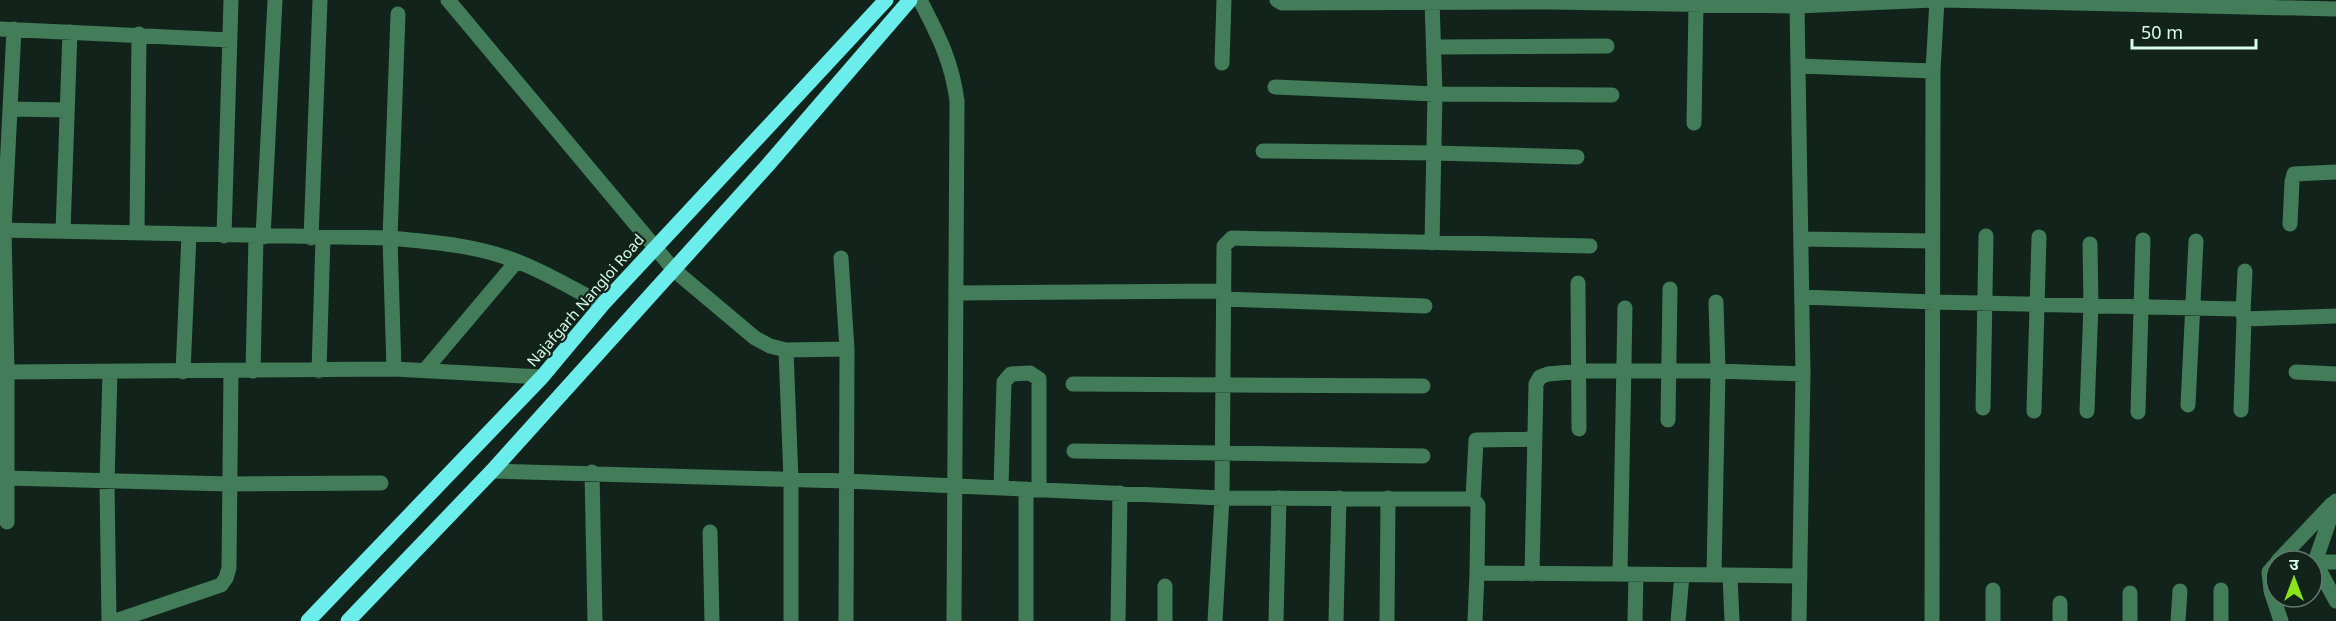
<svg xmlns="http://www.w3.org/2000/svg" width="2336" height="621" font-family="'Noto Sans','Noto Sans Devanagari',sans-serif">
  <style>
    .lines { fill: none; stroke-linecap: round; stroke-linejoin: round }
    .minor { stroke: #427c59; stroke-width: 15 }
    .major { stroke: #6bedeb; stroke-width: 15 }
    .labels { text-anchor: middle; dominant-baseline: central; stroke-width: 4.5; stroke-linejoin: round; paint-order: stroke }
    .street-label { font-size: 15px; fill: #d8fae8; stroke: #11231a }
  </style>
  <rect width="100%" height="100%" fill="#11231a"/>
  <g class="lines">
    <path class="minor" d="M448,0L674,270L755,338L770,346L786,350L791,480V621
      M920,0C938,35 952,61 957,101L954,621
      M1277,0L1282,3L1550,2L1797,6L1934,0
      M1943,0L2336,9
      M1797,6L1803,374
      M0,29L230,40
      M14,29L4,230L7,372L394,369L542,377
      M1434,47L1607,46
      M1222,63L1224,0
      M1799,66L1933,71
      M1275,87L1435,94L1612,95
      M10,109L67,110
      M1694,123L1696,4
      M1263,151L1434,153L1577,157
      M2290,224L2292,182L2294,174L2336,172
      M0,230L390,238C432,242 476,245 516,261C546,272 574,290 603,304
      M63,231L70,32
      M137,233L139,34
      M224,236L231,0
      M263,237L275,0
      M311,238L320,0
      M1801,239L1932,241
      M1432,243L1435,94L1432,0
      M841,258L847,349L846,621
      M1578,283L1579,429
      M956,293L1224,291
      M1802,297L1934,302L2238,309L2243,313L2244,319L2241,410
      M1224,299L1425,306
      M2243,313L2245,271
      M2244,319L2336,316
      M786,350L847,349
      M394,369L390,238L398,14
      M425,370L517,261
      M253,371L256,236
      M319,371L323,238
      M7,372V522
      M183,372L189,235
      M2296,372L2336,374
      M1073,384L1423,386
      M2188,405L2196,241
      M1983,408L1986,236
      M2034,411L2039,237
      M2087,411L2091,305L2090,244
      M2138,412L2143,240
      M1668,420L1670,289
      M1074,451L1423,456
      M492,471L846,481L1222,498L1224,246L1232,238L1590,246
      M592,472L595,621
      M6,478L229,484L381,483
      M1001,488L1004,382L1011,374L1030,373L1039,379V490
      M1026,489V621
      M1473,499L1476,440L1534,439
      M2336,501L2315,562L2336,601
      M710,532L712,621
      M2278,561L2332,504
      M2315,562H2336
      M2276,564L2269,572L2271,591L2281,621
      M1532,574L1536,384L1540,377L1548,374L1582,371H1718L1803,374L1799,621
      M1620,574L1625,308
      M1714,575L1718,371L1716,302
      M1730,575L1800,576
      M1993,590V621
      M2130,593V621
      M109,621L107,482L110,372
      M115,621L221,585L226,578L229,568L231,371
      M1118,621L1120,493
      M1165,621V586
      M1215,621L1222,498L1473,499L1478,505L1477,573L1730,575L1732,621
      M1276,621L1279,498
      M1336,621L1339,498
      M1387,621L1388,498
      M1475,621L1477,573
      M1635,621L1636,575
      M1678,621L1682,575
      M1932,621L1933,71L1937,0
      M2060,621V603
      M2178,621L2180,591
      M2221,621V590"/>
    <path class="major" d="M308,621L542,377L603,304L886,0
      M348,621L492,471L767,166L910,0"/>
  </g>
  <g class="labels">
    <g class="street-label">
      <text transform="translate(585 300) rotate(-49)">Najafgarh Nangloi Road</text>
    </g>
  </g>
  <g transform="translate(2294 579)"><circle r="28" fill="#11231a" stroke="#61796c" stroke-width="1.5"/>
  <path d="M0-4.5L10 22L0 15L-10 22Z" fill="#88e31b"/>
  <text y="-9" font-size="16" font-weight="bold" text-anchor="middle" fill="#d8fae8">उ</text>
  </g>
  <path d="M2132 39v9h124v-9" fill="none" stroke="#d8fae8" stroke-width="3"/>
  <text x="2141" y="39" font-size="18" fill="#d8fae8" stroke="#11231a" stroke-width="4.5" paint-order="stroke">50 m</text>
</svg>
